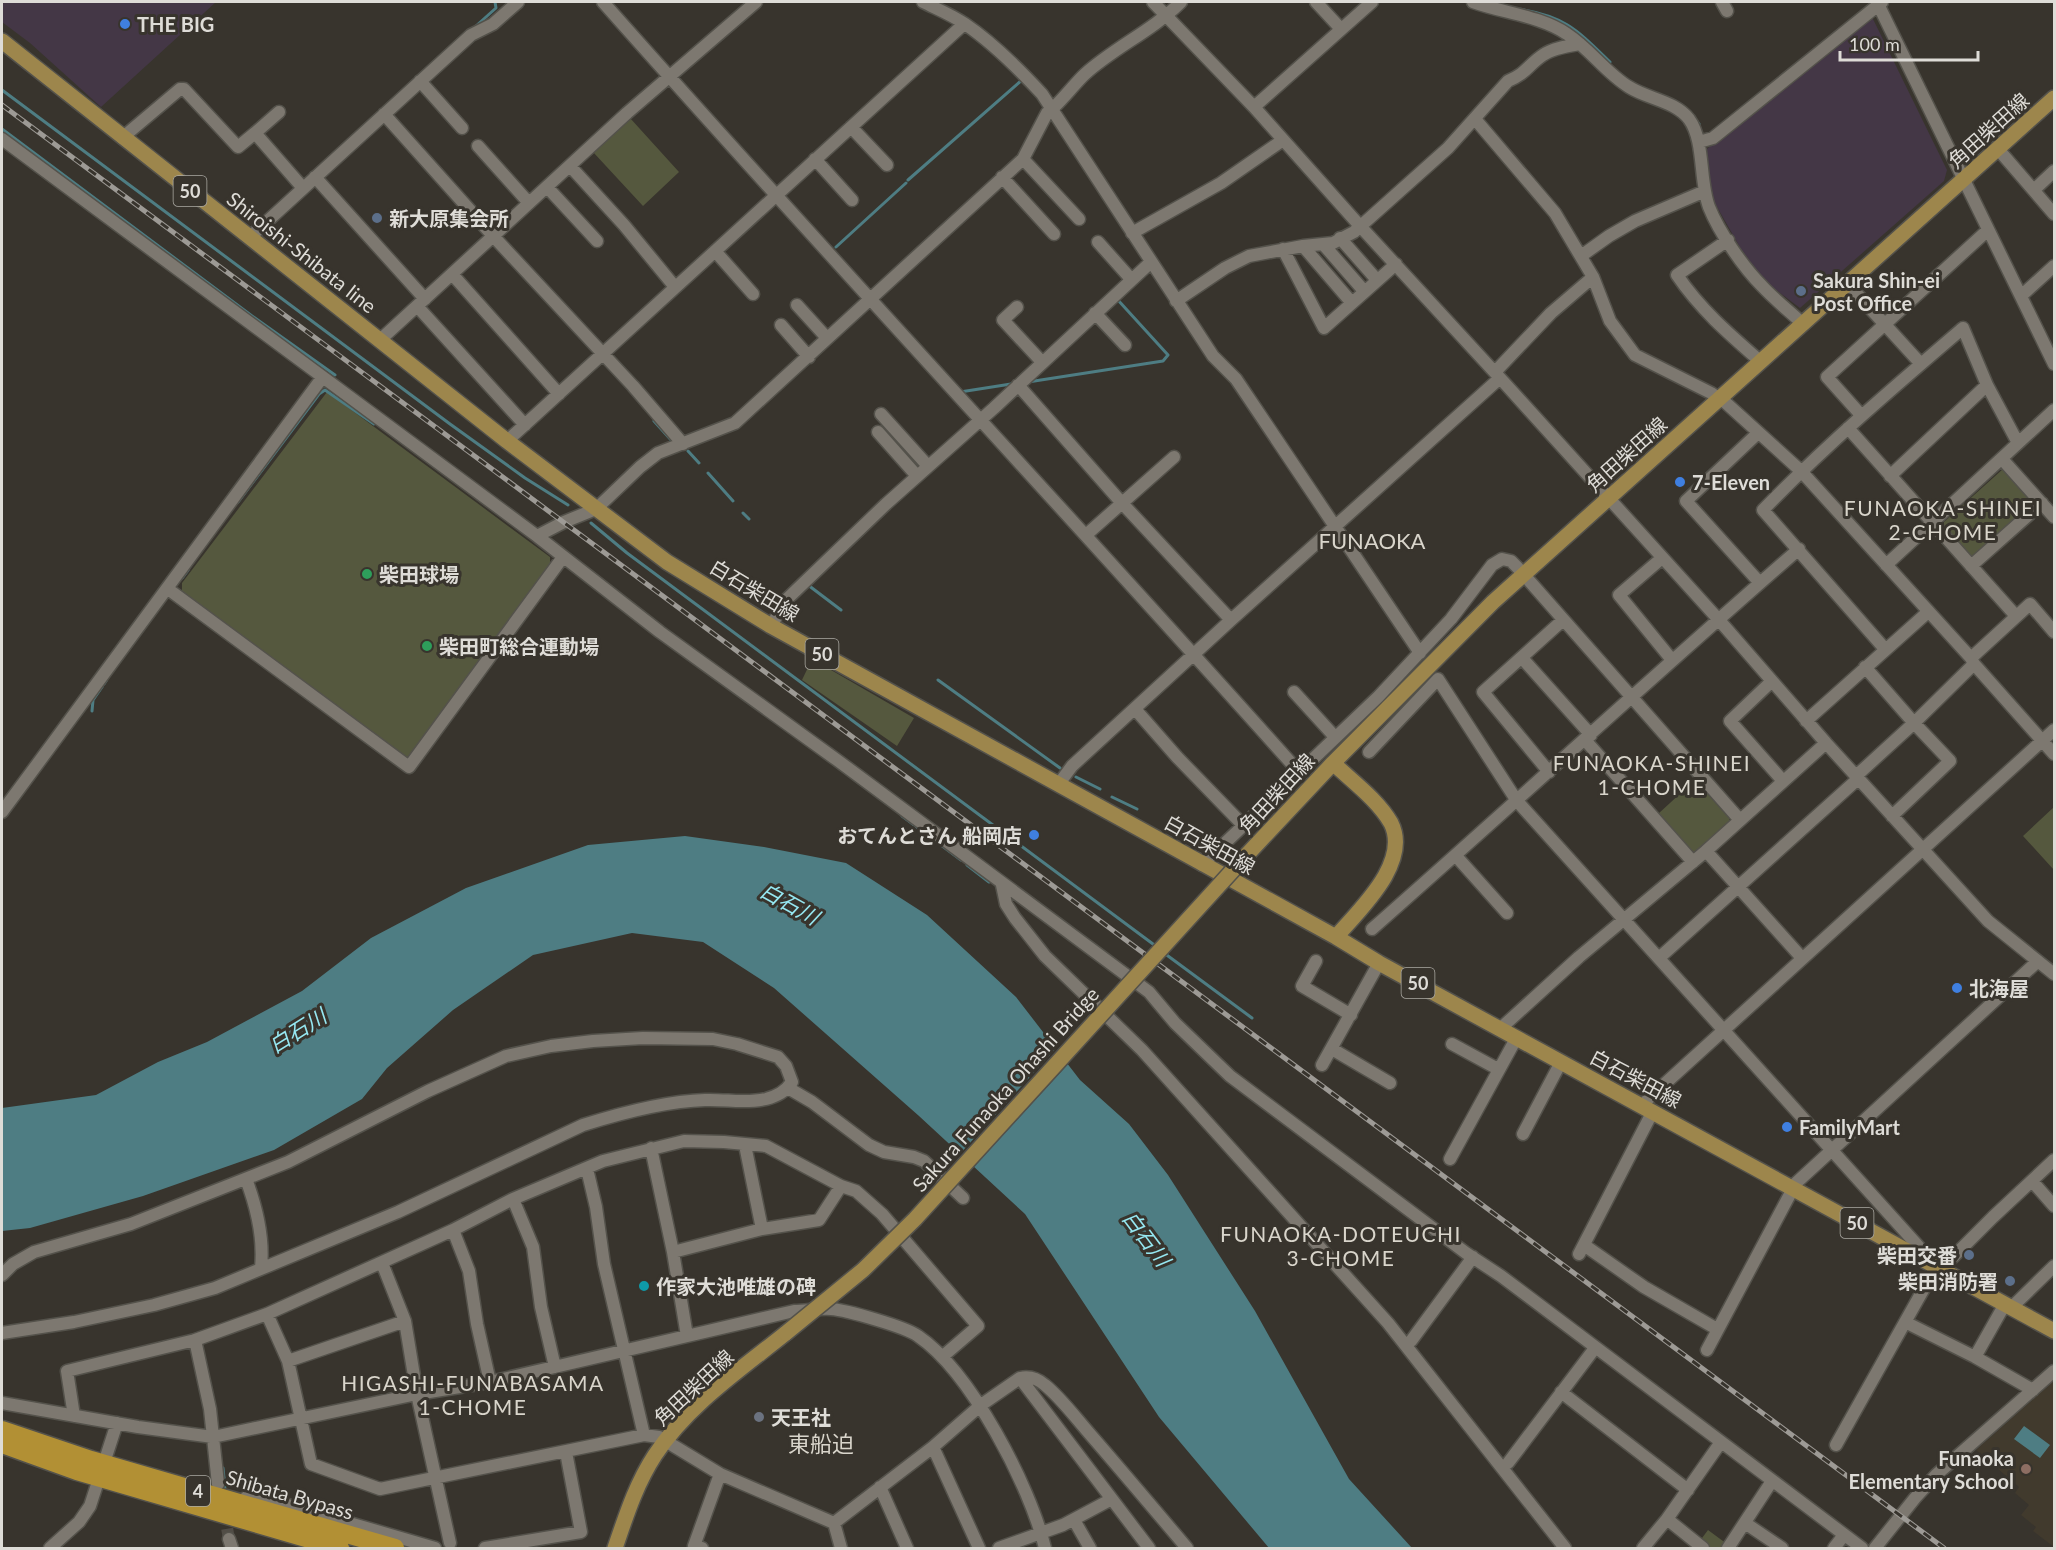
<svg xmlns="http://www.w3.org/2000/svg" width="2056" height="1550" font-family="Lato,'Noto Sans JP',sans-serif">
  <style>
    .commercial { fill: #443746 }
    .built { fill: #413a2d }
    .green { fill: #55583e }
    .water { fill: #4e7d83 }
    .pier { fill: #38342d }
    .lines { fill: none; stroke-linecap: round; stroke-linejoin: round }
    .stream { stroke: #4e7d83; stroke-width: 3 }
    .minor-tunnel { stroke: #514d46; stroke-width: 12; stroke-dasharray: 12 6; stroke-linecap: butt }
    .minor-casing { stroke: #54524b; stroke-width: 15 }
    .major-casing { stroke: #54524b; stroke-width: 18 }
    .highway-casing { stroke: #54524b; stroke-width: 21 }
    .minor { stroke: #7d7870; stroke-width: 12 }
    .major { stroke: #9d864c; stroke-width: 15 }
    .highway { stroke: #b29034; stroke-width: 18 }
    .rail-casing { stroke: #9d9a95; stroke-width: 5 }
    .rail { stroke: #38342d; stroke-width: 3; stroke-dasharray: 9; stroke-linecap: butt }
    .major-bridge-casing { stroke: #54524b; stroke-width: 18; stroke-linecap: butt }
    .major-bridge { stroke: #9d864c; stroke-width: 15 }
    .shop-dot { fill: #3f7fe0; stroke: #38342d; stroke-width: 2 }
    .service-dot { fill: #5c6f8a; stroke: #38342d; stroke-width: 2 }
    .leisure-dot { fill: #2e9e5b; stroke: #38342d; stroke-width: 2 }
    .culture-dot { fill: #0f9aa8; stroke: #38342d; stroke-width: 2 }
    .worship-dot { fill: #6b7280; stroke: #38342d; stroke-width: 2 }
    .education-dot { fill: #8d6e63; stroke: #38342d; stroke-width: 2 }
    .labels { text-anchor: middle; dominant-baseline: central; stroke-width: 6; stroke-linejoin: round; paint-order: stroke }
    .shield { fill: #38342d; stroke: #acaaa4; stroke-width: 1.5 }
    .shield-label { font-size: 18px; font-weight: bold; fill: #dedcd7 }
    .poi-label { font-size: 20px; font-weight: bold; fill: #dedcd7; stroke: #38342d; text-anchor: start }
    .street-label { font-size: 20px; fill: #dedcd7; stroke: #38342d }
    .neighbourhood-label { font-size: 21px; letter-spacing: 1.5px; fill: #d9d5cb; stroke: #38342d }
    .water-label { font-size: 21px; font-style: italic; fill: #96e8f2; stroke: #38342d }
    .quarter-label { font-size: 22px; fill: #d9d5cb; stroke: #38342d }
  </style>
  <rect width="100%" height="100%" fill="#38342d"/>
  <path class="commercial" d="M2,2H216L101,107L30,43L2,22Z
    M1872,17L1947,170L1944,181L1800,308L1764,281L1741,249L1713,200L1703,152Z"/>
  <path class="built" d="M2054,1381V1547L2033,1531L2036,1527L2021,1515L2029,1505L2015,1493L2019,1487L1976,1450Z"/>
  <path class="green" d="M630,118L679,172L643,206L593,152Z
    M327,392L550,557V566L407,762L182,594V583Z
    M2003,469L2035,504L1973,558L1944,527V522Z
    M812,659L914,718L897,746L802,680Z
    M1695,780L1729,818L1730,823L1697,853L1690,851L1658,814Z
    M2054,807V870L2023,836Z
    M1708,1530L1727,1544L1724,1548H1708L1699,1542Z"/>
  <path class="water" d="M685,836L764,847L846,863L927,915L1016,997L1080,1080L1129,1124L1168,1175L1255,1311L1349,1479L1412,1548H1269L1159,1417L1025,1214L919,1116L774,988L703,942L632,933L533,955L453,1010L387,1068L362,1099L274,1150L143,1196L30,1228L2,1231V1108L96,1095L158,1062L207,1042L302,991L371,938L466,888L588,845Z
    M2024,1426L2050,1445L2040,1458L2014,1439Z"/>
  <path class="pier" d="M1058,1046L1070,1062L972,1169L958,1156Z"/>
  <g class="lines">
    <path class="stream" d="M1518,9C1565,16 1577,30 1610,62
      M476,26L496,8L495,2
      M2,90L450,424L525,478L568,505
      M1691,114L1699,124
      M2,129L252,316L335,375
      M908,180L1023,79
      M836,247L906,183
      M1028,382L1163,361L1168,355L1117,299
      M960,392L1011,384
      M654,421L672,441
      M688,451L699,463
      M708,473L733,501
      M238,502L319,394L325,390L374,424
      M743,513L749,519
      M591,523L627,553L1157,947
      M182,578L188,570
      M808,585L841,610
      M938,680L1060,768
      M104,684L106,681
      M92,711L93,700L102,687
      M1076,777L1100,789
      M1112,797L1137,809
      M902,816L929,836
      M937,842L961,860
      M967,865L989,882
      M1164,953L1252,1018
      M223,1468L225,1487"/>
    <path class="minor-tunnel" d="M224,1511L229,1539"/>
    <g class="minor-casing">
      <path id="minor" d="M603,2C832,261 1069,514 1300,773
        M923,2C937,9 952,15 965,24C993,43 1019,69 1042,94L1213,356L1236,379L1420,653
        M1153,2L1254,107L1360,226L1500,378L1719,620L1826,743L1988,921L2054,974
        M1316,2L1341,29
        M1473,2C1503,13 1541,16 1567,34C1590,49 1606,73 1629,87C1648,99 1675,101 1689,119C1705,141 1699,181 1709,207C1719,232 1743,267 1762,286C1774,299 1789,311 1802,323
        M1722,2L1727,11
        M1877,2L2054,364
        M420,81L462,128
        M1254,107L1372,2
        M279,112L255,133L303,188
        M384,114L494,237L633,386L683,444
        M1475,119L1555,213L1593,277L1610,321L1635,355L1711,393L1726,403L1801,471L1971,658L1974,664L2054,754
        M851,127L887,165
        M122,138L180,89H184L238,147L255,133
        M2,139L537,536L660,632L837,760L1149,992L1175,1023L1230,1076L1466,1253L1501,1276L1862,1548
        M1699,142L1713,138L1882,2
        M478,146L529,203
        M1998,149L2054,214
        M815,159L852,200
        M1023,159L1079,219
        M570,166L624,225L675,287
        M315,177L425,299
        M1002,177L1054,234
        M547,187L597,241
        M2034,190L2054,171
        M1132,233L1221,183L1283,140
        M250,237L471,35L493,24L518,2
        M1340,238L1377,280
        M1728,240L1677,275C1700,309 1729,334 1760,361
        M1098,242L1131,279
        M1323,244L1364,291
        M1303,246L1352,303
        M1283,249L1324,328L1396,264
        M715,251L753,294
        M1581,256L1609,236L1635,221L1705,191
        M452,274L559,394
        M1847,283L1921,364
        M2021,296L2054,266
        M1176,301L1225,268L1249,256L1303,246L1333,243L1354,232L1448,148L1508,81C1527,73 1528,65 1543,55C1553,48 1568,46 1580,44
        M797,305L827,338
        M417,306L525,425
        M1017,307L1003,320L1042,362
        M1095,313L1125,345
        M781,325L809,357
        M380,340L627,113L756,2
        M1495,372L1551,313L1593,277
        M1018,385L1121,502L1231,620
        M881,414L928,466
        M1861,415L1827,377L1988,230
        M1848,428L2016,616
        M878,432L917,476
        M1758,433L1686,501L1760,583
        M507,441L964,24
        M2002,459L2054,517
        M1890,476L1987,385
        M1086,535L1174,457
        M537,536L564,522L596,509L640,467L658,453L735,423L1023,159L1047,113C1056,108 1075,83 1085,74C1115,47 1152,31 1181,2
        M1662,558L1619,595L1672,660
        M1886,565L2054,410
        M1971,566L2042,503
        M168,589L409,767L563,557
        M771,626L787,599L886,504L994,408L1151,262
        M1885,649L1763,510C1826,445 1894,387 1963,328L1987,385L2018,443
        M1522,658L1591,735
        M1971,658L2030,604L2054,632
        M1865,667L1914,723L1950,761L1892,816
        M1772,681L1730,721L1783,781
        M1294,692L1335,737
        M1135,709L1177,757L1243,825
        M1806,721L1928,612
        M1585,740L1693,862
        M1369,752L1438,679L1517,801L1919,1247L1922,1252L1920,1258
        M1549,772L1483,692L1563,620
        M1856,776L1914,723L1974,664
        M1058,785L1072,766L1231,620L1500,378
        M2,812C108,667 216,523 322,378
        M1706,851L1802,958
        M1456,856L1507,913
        M1202,865L1378,697L1451,619L1492,565L1502,559L1511,561L1517,567L1740,820
        M1002,885L1006,904L1015,918L1045,956L1142,1050L1388,1323L1565,1548
        M1372,929C1515,803 1655,674 1799,549
        M1659,958L1859,778
        M1316,961L1302,986L1351,1015
        M1501,1028L1579,957L1706,851L1826,743
        M1452,1044L1498,1069
        M1332,1049L1390,1083
        M1322,1065L1379,963
        M788,1088L812,1102L869,1145L884,1152L914,1157L924,1161L963,1198
        M1643,1106L1648,1099L2054,730
        M1523,1134L1561,1062
        M745,1145L762,1229
        M651,1148L673,1252L687,1336
        M1450,1159L1517,1037
        M587,1169L596,1207L604,1264L644,1435
        M246,1179C257,1208 264,1238 261,1268
        M2032,1181L2054,1206
        M513,1199L533,1247L541,1307L555,1367
        M453,1230L469,1271L477,1324L490,1382
        M1584,1245L1644,1287L1717,1329
        M673,1252L762,1229L819,1220L841,1186
        M1579,1254L1653,1111
        M382,1263L405,1321L417,1394L450,1543
        M1941,1269L1993,1217L2054,1160
        M2,1275L13,1264L34,1252L131,1224L288,1162L428,1091L506,1056L551,1046L593,1041L643,1038L713,1039L737,1044L778,1057L786,1066L792,1082C785,1092 777,1096 766,1099C745,1104 726,1099 705,1100C668,1101 618,1114 583,1125L398,1212L215,1288L154,1305L74,1322L2,1333
        M2012,1307L2054,1266
        M267,1314L288,1361L311,1464L380,1489L644,1435L659,1437L720,1474
        M1905,1322L1975,1357L2033,1390
        M1411,1341L1473,1257
        M1707,1350L1796,1183L2038,961
        M1975,1357L2005,1304
        M288,1361L405,1321
        M1020,1378L1149,1548
        M1561,1392L1688,1490
        M2,1403L138,1427L213,1437L417,1394L490,1382L794,1311C806,1311 819,1308 831,1309C846,1310 906,1327 918,1336C971,1372 1030,1486 1045,1548
        M74,1416L67,1371L195,1340
        M1836,1445L1936,1267
        M933,1447L979,1548
        M1508,1463L1595,1348
        M218,1484L210,1409L195,1340L267,1314L453,1230L513,1199L603,1161L684,1141L724,1142L766,1146L841,1186L856,1191L882,1214L978,1326L942,1357
        M880,1487L907,1548
        M239,1504L250,1494L435,1548
        M1074,1520L1090,1548
        M834,1523L841,1548
        M1745,1523L1782,1548
        M229,1539L232,1548
        M50,1548L79,1522L90,1506L117,1423
        M485,1548L581,1532L566,1452
        M702,1548L694,1546L720,1474L834,1523L933,1447L981,1405L1020,1378C1029,1376 1038,1379 1045,1385C1061,1398 1075,1417 1089,1433C1122,1471 1154,1509 1187,1548
        M999,1548L1063,1525L1110,1500
        M1643,1548L1667,1519
        M1703,1548L1667,1519L1721,1442
        M1728,1548L1772,1481
        M1834,1548L1844,1535
        M1875,1548L1915,1498L1936,1475L2054,1371"/>
    </g>
    <g class="major-casing">
      <path id="major" d="M2,41L507,441L667,562L771,626L1336,937L1379,963L2054,1331
        M1333,763C1352,781 1378,800 1391,823C1411,863 1359,910 1336,937
        M1243,859L1333,763L1493,602L2054,98
        M615,1548C626,1516 636,1484 655,1455C688,1405 740,1370 786,1333"/>
    </g>
    <g class="highway-casing">
      <path id="highway" d="M2,1430L91,1460L395,1548
        M2,1444L77,1471L340,1548"/>
    </g>
    <use href="#minor" class="minor"/>
    <use href="#major" class="major"/>
    <use href="#highway" class="highway"/>
    <g class="rail-casing">
      <path id="rail" d="M2,105L1944,1548"/>
    </g>
    <use href="#rail" class="rail"/>
    <g class="major-bridge-casing">
      <path id="major-bridge" d="M786,1333L863,1270L915,1219L1243,859"/>
    </g>
    <use href="#major-bridge" class="major-bridge"/>
  </g>
  <g class="shop-dot">
    <circle cx="125" cy="24" r="6"/>
    <circle cx="1680" cy="482" r="6"/>
    <circle cx="1034" cy="835" r="6"/>
    <circle cx="1957" cy="988" r="6"/>
    <circle cx="1787" cy="1127" r="6"/>
  </g>
  <g class="service-dot">
    <circle cx="377" cy="218" r="6"/>
    <circle cx="1801" cy="291" r="6"/>
    <circle cx="1969" cy="1255" r="6"/>
    <circle cx="2010" cy="1281" r="6"/>
  </g>
  <g class="leisure-dot">
    <circle cx="367" cy="574" r="6"/>
    <circle cx="427" cy="646" r="6"/>
  </g>
  <circle class="culture-dot" cx="644" cy="1286" r="6"/>
  <circle class="worship-dot" cx="759" cy="1417" r="6"/>
  <circle class="education-dot" cx="2026" cy="1469" r="6"/>
  <g class="labels">
    <g class="shield">
      <rect x="173.5" y="176" width="33" height="30" rx="4.5"/>
      <rect x="805.5" y="639" width="33" height="30" rx="4.5"/>
      <rect x="1401.5" y="968" width="33" height="30" rx="4.5"/>
      <rect x="1840.5" y="1208" width="33" height="30" rx="4.5"/>
      <rect x="186" y="1476" width="24" height="30" rx="4.5"/>
    </g>
    <g class="shield-label">
      <text x="190" y="191">50</text>
      <text x="822" y="654">50</text>
      <text x="1418" y="983">50</text>
      <text x="1857" y="1223">50</text>
      <text x="198" y="1491">4</text>
    </g>
    <g class="poi-label">
      <text x="137" y="24">THE BIG</text>
      <text x="389" y="218">新大原集会所</text>
      <text x="1813" y="280">Sakura Shin-ei<tspan x="1813" dy="23">Post Office</tspan></text>
      <text x="1692" y="482">7-Eleven</text>
      <text x="379" y="574">柴田球場</text>
      <text x="439" y="646">柴田町総合運動場</text>
      <text x="1022" y="835" text-anchor="end">おてんとさん 船岡店</text>
      <text x="1969" y="988">北海屋</text>
      <text x="1799" y="1127">FamilyMart</text>
      <text x="1957" y="1255" text-anchor="end">柴田交番</text>
      <text x="1998" y="1281" text-anchor="end">柴田消防署</text>
      <text x="656" y="1286">作家大池唯雄の碑</text>
      <text x="771" y="1417">天王社</text>
      <text x="2014" y="1458" text-anchor="end">Funaoka<tspan x="2014" dy="23">Elementary School</tspan></text>
    </g>
    <g class="street-label">
      <text transform="translate(1988 130) rotate(-42)">角田柴田線</text>
      <text transform="translate(302 252) rotate(38)">Shiroishi-Shibata line</text>
      <text transform="translate(1626 454) rotate(-42)">角田柴田線</text>
      <text transform="translate(755 590) rotate(31)">白石柴田線</text>
      <text transform="translate(1276 793) rotate(-47)">角田柴田線</text>
      <text transform="translate(1210 844) rotate(29)">白石柴田線</text>
      <text transform="translate(1636 1078) rotate(28)">白石柴田線</text>
      <text transform="translate(1005 1089) rotate(-48)">Sakura Funaoka Ohashi Bridge</text>
      <text transform="translate(693 1387) rotate(-43)">角田柴田線</text>
      <text transform="translate(290 1494) rotate(16)">Shibata Bypass</text>
    </g>
    <g class="neighbourhood-label">
      <text x="1943" y="507">FUNAOKA-SHINEI<tspan x="1943" dy="24">2-CHOME</tspan></text>
      <text x="1652" y="762">FUNAOKA-SHINEI<tspan x="1652" dy="24">1-CHOME</tspan></text>
      <text x="1341" y="1233">FUNAOKA-DOTEUCHI<tspan x="1341" dy="24">3-CHOME</tspan></text>
      <text x="473" y="1382">HIGASHI-FUNABASAMA<tspan x="473" dy="24">1-CHOME</tspan></text>
    </g>
    <g class="water-label">
      <text transform="translate(790 903) rotate(29)">白石川</text>
      <text transform="translate(297 1030) rotate(-32)">白石川</text>
      <text transform="translate(1147 1238) rotate(53)">白石川</text>
    </g>
    <g class="quarter-label">
      <text x="1372" y="540">FUNAOKA</text>
      <text x="821" y="1443">東船迫</text>
    </g>
  </g>
  <rect width="2056" height="1550" fill="none" stroke="#dedcd7" stroke-width="6"/>
  <path d="M1840 51v9h138v-9" fill="none" stroke="#dedcd7" stroke-width="3"/>
  <text x="1849" y="51" font-size="18" fill="#dedcd7" stroke="#38342d" stroke-width="4.5" paint-order="stroke">100 m</text>
</svg>
